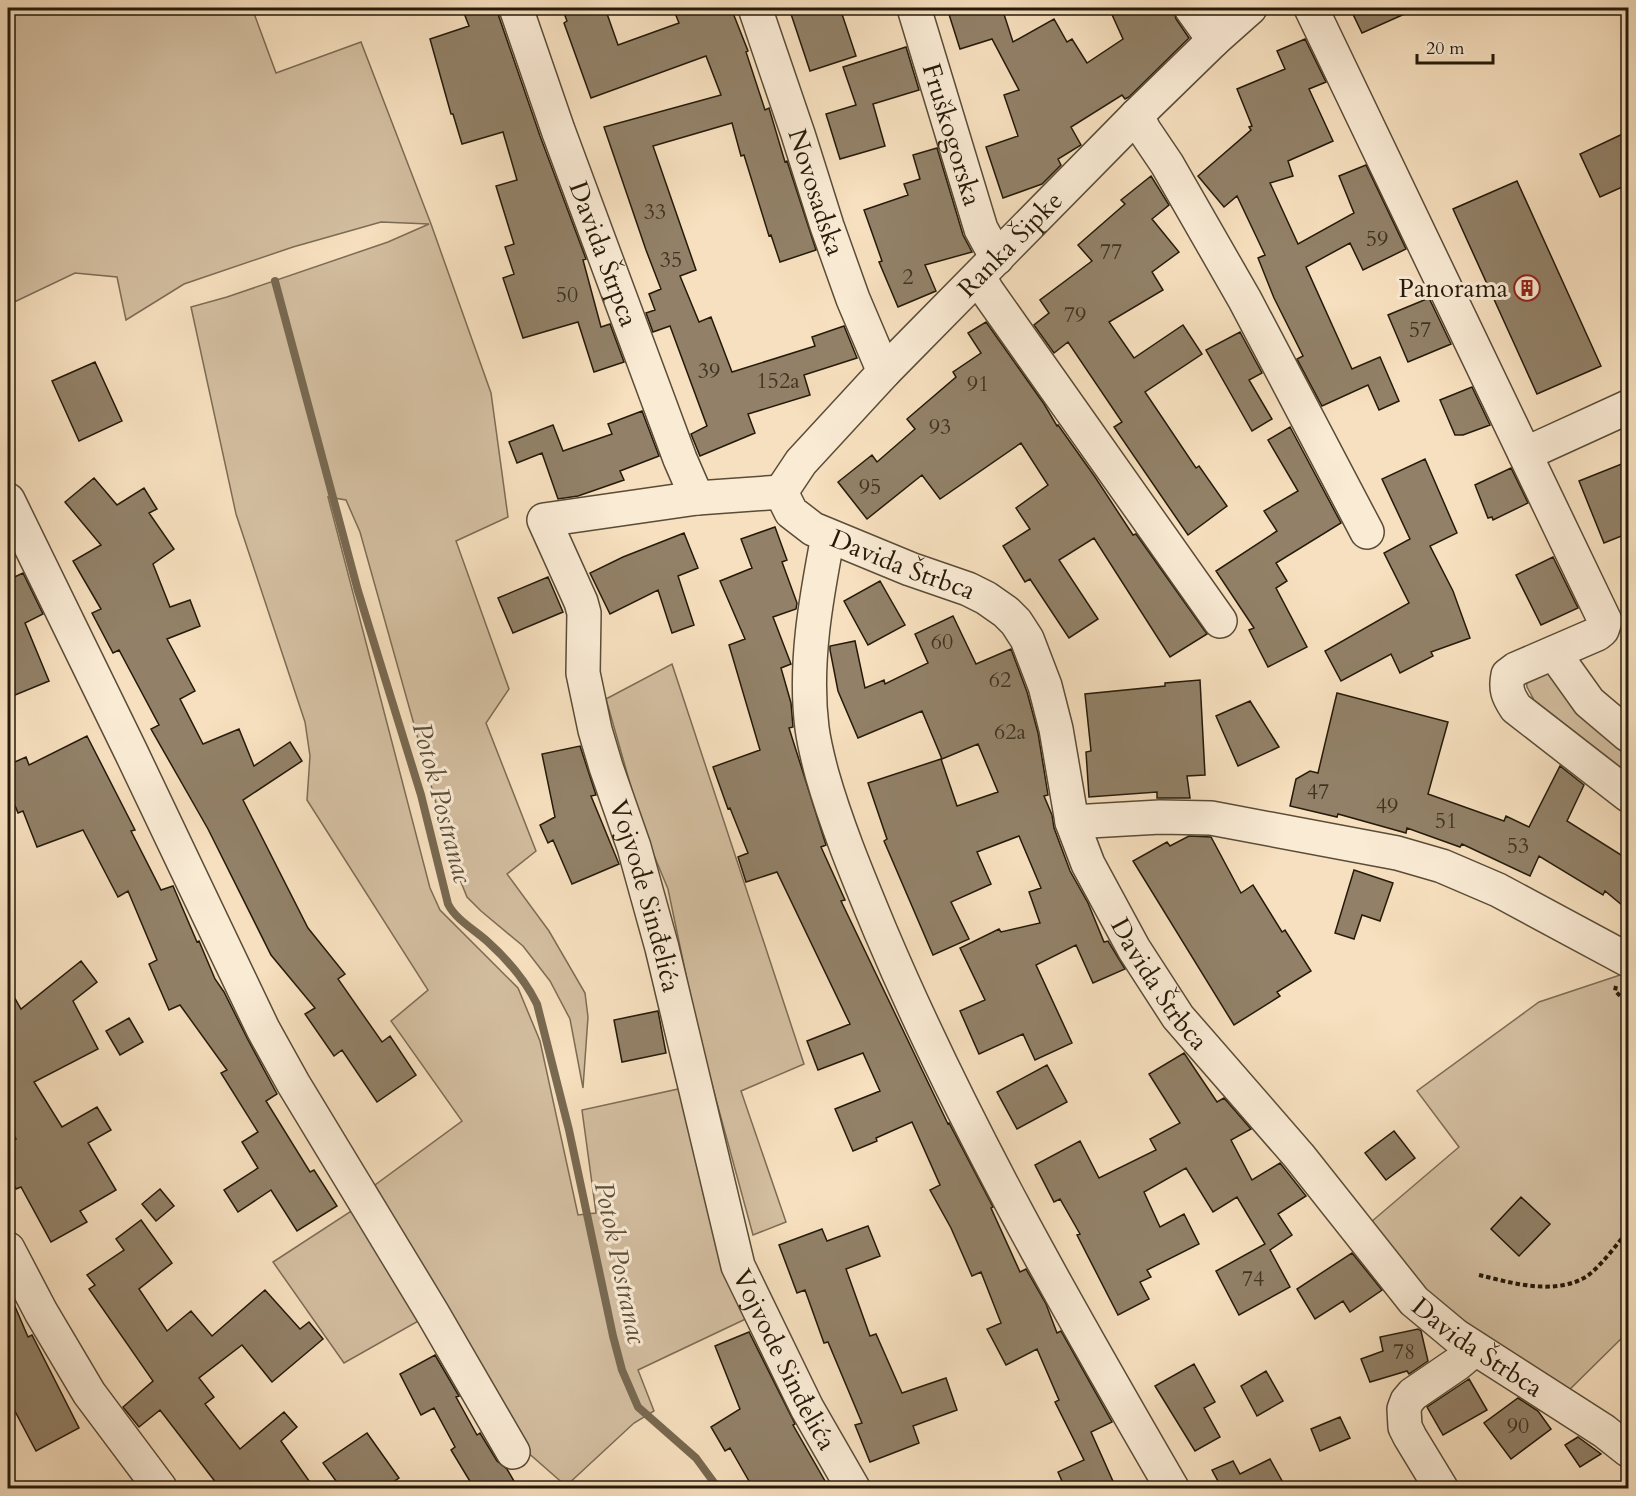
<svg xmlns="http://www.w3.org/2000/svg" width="1636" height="1496" font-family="Cardo,serif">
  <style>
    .green { fill: #d3bea0; stroke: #7c6c55; stroke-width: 1.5 }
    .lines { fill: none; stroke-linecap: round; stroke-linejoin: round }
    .stream { stroke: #786951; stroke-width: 8 }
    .building { fill: #928168; stroke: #251a0a; stroke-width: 1.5 }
    .minor-casing { stroke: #5a4c37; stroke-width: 36 }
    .path { stroke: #251a0a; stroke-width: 4; stroke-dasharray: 4.5 3; stroke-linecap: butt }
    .minor { stroke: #faebd5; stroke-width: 33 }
    .labels { text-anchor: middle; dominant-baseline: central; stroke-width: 6; stroke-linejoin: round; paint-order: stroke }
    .number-label { font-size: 22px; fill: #403422 }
    .street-label { font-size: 26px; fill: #251a0a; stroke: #faebd5 }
    .poi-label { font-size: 26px; fill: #251a0a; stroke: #faebd5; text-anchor: end }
    .water-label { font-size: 27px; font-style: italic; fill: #5d4e3a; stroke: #faebd5 }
  </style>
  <rect width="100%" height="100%" fill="#f7e0bf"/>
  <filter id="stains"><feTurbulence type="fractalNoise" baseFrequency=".00333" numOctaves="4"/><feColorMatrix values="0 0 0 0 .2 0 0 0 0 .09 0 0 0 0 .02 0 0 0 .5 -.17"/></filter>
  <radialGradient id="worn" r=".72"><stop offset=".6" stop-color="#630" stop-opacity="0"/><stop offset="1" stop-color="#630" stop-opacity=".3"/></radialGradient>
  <path class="green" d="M8,8H252L276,73L361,42L431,224L491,393L508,517L456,541L509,689L486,723L536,851L507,874L549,931L585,993L588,1017L583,1088L570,1019L550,981L523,946L481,911L467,897L452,860L360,532L346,500L328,497L430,888L440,910L518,988L540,1041L578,1215L596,1213L582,1110L692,1086L754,1315L638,1370L654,1411L634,1423L566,1486L525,1450L375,1185L462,1121L391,1021L428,990L307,800L310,756L305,722L236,514L191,307L227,297L388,242L429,224L381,222L293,247L184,284L126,320L117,277L75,273L8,305Z
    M672,664L804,1064L741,1091L786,1222L753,1235L699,1037L668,889L643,829L606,699Z
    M1551,667L1628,751V773L1534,700L1527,687L1526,678Z
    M1620,975L1628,977V1332L1565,1394L1455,1322L1364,1228L1459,1147L1417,1091L1539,1002Z
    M362,1204L429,1315L344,1363L273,1262Z"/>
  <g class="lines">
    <path class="stream" d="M275,281L358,591L421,795L448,904C456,920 475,930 488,942C508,960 525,980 537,1004L569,1130L613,1336L622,1370L638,1407L696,1458L718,1488"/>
  </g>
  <path class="building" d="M462,8H498V14L540,136L586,259L583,260L601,327L610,324L624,362L594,372L578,322L523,338L503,278L514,274L505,247L514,244L496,186L517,180L503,132L462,144L453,114H451L430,39L469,26Z
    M562,8H605L618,45L679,23L673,8H731L748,51L746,52L765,110L769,108L785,162L787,161L816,250L780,262L771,235L769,236L744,155L741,156L732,123L653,146L696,270L680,276L699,322L711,317L732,372L815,346L812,337L844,326L857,358L804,375L810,395L748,414L755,433L700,456L691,434L707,426L670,326L653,332L646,313L655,310L649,294L661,289L646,250L604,127L721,95L706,56L591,98L564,23L567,21Z
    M789,8H840L856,56L810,71Z
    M947,8H1002L1013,42L1054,19L1067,42L1072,39L1087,63L1123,39L1109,8H1173L1176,19L1189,38L1129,97L1125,99L1122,95L1071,127L1081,145L1058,159L1061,165L1042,184L1003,198L986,147L1018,136L1004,95L1019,90L992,39L960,49Z
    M1350,8H1418L1362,33Z
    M1305,39L1326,82L1309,89L1333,141L1288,161L1293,176L1270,183L1298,244L1354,213L1339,176L1366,165L1406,249L1363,270L1350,243L1306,267L1352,369L1380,357L1399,401L1379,410L1368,385L1322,406L1297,359L1303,356L1274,298L1258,258L1265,255L1237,196L1224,207L1198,176L1251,130L1249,127L1252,126L1237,89L1285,69L1277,51Z
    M906,47L919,90L873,104L885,146L840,159L826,114L856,105L843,67Z
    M1629,131V184L1600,197L1580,154Z
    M937,148L963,235L972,252L925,265L936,291L898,307L879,262L882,261L864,210L908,195L904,184L920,179L913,155Z
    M1151,176L1169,205L1152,219L1179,252L1152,272L1163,290L1109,322L1134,358L1183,325L1202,354L1145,392L1196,468L1199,466L1227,506L1188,535L1114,427L1122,422L1068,342L1054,353L1034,325L1049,313L1040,300L1092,261L1078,245L1125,204L1121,200Z
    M1517,181L1601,366L1537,394L1453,209Z
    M1429,298L1451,344L1408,362L1388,315Z
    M986,322L1044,404L1057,426L1058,425L1095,477L1133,535L1136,534L1207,634L1170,657L1094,538L1059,560L1098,619L1069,638L1030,579L1025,582L1003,546L1030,529L1016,508L1048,485L1021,443L940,499L922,475L867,519L838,482L872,455L877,462L915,429L907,419L956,377L953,372L981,353L968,333Z
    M1240,332L1262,373L1249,380L1272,419L1252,431L1206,350Z
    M95,362L122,421L79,441L52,381Z
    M1472,387L1490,425L1463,435H1455L1440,400Z
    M642,411L659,456L620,471L624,480L578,496L558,499L542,453L517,463L509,442L553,425L563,451L612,434L608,424Z
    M1290,427L1341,523L1276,563L1287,581L1276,588L1307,647L1268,667L1249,630L1254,628L1216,571L1277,531L1264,511L1298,491L1268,440Z
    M1425,459L1457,533L1430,546L1453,591L1470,638L1431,652L1433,656L1400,673L1391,654L1341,681L1325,651L1409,603L1384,553L1410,539L1382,479Z
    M1629,461V533L1604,543L1579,481Z
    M1511,468L1528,503L1493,520L1492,517L1488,518L1475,485Z
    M94,478L117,505L144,488L157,509L149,513L174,549L153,564L170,607L190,600L200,626L167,639L195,691L180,699L203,744L239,729L254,766L290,742L302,761L243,800L308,928L345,974L338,979L382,1042L390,1036L416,1075L377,1102L342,1050L334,1056L305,1014L315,1008L271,955L208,829L151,729L159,725L119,650L113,653L92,613L101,609L73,561L101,545L65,502Z
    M775,527L787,560L782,562L797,603L796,609L773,617L791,664L781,668L791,703L793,727L789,728L826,845L821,847L845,900L841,901L948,1124L949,1123L993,1207L991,1208L1020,1272L1026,1269L1046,1304L1057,1333L1061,1331L1112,1422L1091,1432L1116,1488H1065L1058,1472L1084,1460L1055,1402L1059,1400L1037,1349L1006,1365L987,1329L1001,1323L981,1272L972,1276L951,1228L930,1190L940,1185L912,1122L876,1138L877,1141L853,1151L835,1109L880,1091L863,1053L818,1070L807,1041L850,1024L777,872L746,882L738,857L748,853L730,808L728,809L713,767L760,750L729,645L745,639L720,581L752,568L741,539Z
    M684,533L698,568L678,576L694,625L672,633L658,590L610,614L590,573L623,557Z
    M1553,557L1578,608L1541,625L1516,575Z
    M23,573L43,614L25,623L49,681L8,698V580Z
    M548,577L563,612L513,633L498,598Z
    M880,581L905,625L868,645L844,601Z
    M953,616L976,664L1011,649L1027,692L1038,733L1048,795L1044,796L1052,815L1054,828L1070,871L1088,903L1104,942L1108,941L1125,969L1093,983L1076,945L1036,965L1072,1043L1035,1060L1023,1034L979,1054L960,1011L985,1000L960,948L999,929L1001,932L1040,923L1029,892L1041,888L1019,836L977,852L991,884L951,902L969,939L933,955L884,841L887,839L868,783L941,759L957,806L998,792L978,744L942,759L922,711L858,738L838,691L830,650V646L855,641L865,688L884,680L885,684L928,663L915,634Z
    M1200,680L1205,775L1187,776L1190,798H1157V792L1089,797L1086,752L1091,751L1085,694L1165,686V683Z
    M1337,693L1448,722L1428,794L1504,821L1506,816L1529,827L1560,766L1584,785L1567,821L1629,860V911L1605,891L1603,895L1539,856L1530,876L1462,844L1460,847L1407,828L1406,833L1338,814L1337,817L1290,806L1296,779L1310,771L1318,773Z
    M1250,701L1279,747L1238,766L1216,716Z
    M87,736L135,830L131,831L161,890L173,886L197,942L199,941L215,979L224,992L247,1038L277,1094L266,1101L310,1172L314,1170L337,1206L297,1231L271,1190L238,1212L224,1190L258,1168L242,1142L258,1132L221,1073L227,1070L180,1005L169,1010L149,964L157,960L128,891L118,897L83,830L37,847L23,811L18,813L8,788V765L26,757L29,765Z
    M580,746L596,795L591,796L619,864L572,884L553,840L548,843L540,825L555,817L542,754Z
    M1189,836L1211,837L1241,893L1253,885L1282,932L1285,930L1311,971L1277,992L1280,996L1234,1025L1133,861L1167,842L1170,846Z
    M1354,870L1393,883L1380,921L1362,915L1354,939L1335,933Z
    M81,961L97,982L73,1001L98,1049L34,1082L62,1127L97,1107L111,1130L88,1143L116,1190L80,1211L87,1222L51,1242L21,1187L16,1189L8,1173V1143L16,1139L8,1125V986L21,1009Z
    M658,1011L666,1053L622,1062L614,1020Z
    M129,1018L143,1042L120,1055L106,1031Z
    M1184,1053L1217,1102L1224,1098L1251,1129L1231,1140L1252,1180L1280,1163L1306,1196L1278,1214L1292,1235L1270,1250L1290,1287L1239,1315L1216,1271L1265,1244L1237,1197L1213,1212L1186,1168L1144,1192L1160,1227L1184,1214L1199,1244L1147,1270L1151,1277L1140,1282L1149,1299L1118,1315L1077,1235L1080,1234L1060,1199L1054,1202L1035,1165L1080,1141L1099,1178L1156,1150L1150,1139L1180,1123L1149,1074Z
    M1047,1065L1067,1102L1017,1129L997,1092Z
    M1394,1131L1415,1158L1386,1180L1365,1153Z
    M160,1189L174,1206L156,1221L142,1204Z
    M1521,1197L1550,1224L1519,1256L1491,1229Z
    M141,1220L172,1263L139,1289L167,1331L191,1311L212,1336L265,1290L300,1329L309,1322L323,1339L272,1382L242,1345L199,1378L214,1397L205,1404L240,1449L284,1412L297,1427L281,1441L314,1488H220L160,1410L139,1427L123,1407L153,1381L89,1289L95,1285L87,1275L124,1250L116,1239Z
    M868,1226L880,1256L846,1269L870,1336L876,1334L902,1393L946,1378L957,1410L913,1426L919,1443L870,1462L855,1425L862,1423L828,1342L824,1343L805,1290L797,1293L779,1245L822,1229L827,1241Z
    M1352,1253L1382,1290L1350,1312L1343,1301L1315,1319L1297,1289Z
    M8,1290L28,1337L32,1335L79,1428L36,1451L8,1398Z
    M1418,1329L1421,1331L1428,1361L1409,1374L1407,1371L1370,1382L1361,1359L1383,1351L1380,1337Z
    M749,1332L795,1424L793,1425L829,1488H753L730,1448L725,1451L711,1427L740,1409L715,1346Z
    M435,1355L459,1396L456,1397L477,1435L480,1433L497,1461L507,1469L518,1488H474L451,1450L455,1447L434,1408L421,1415L400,1374Z
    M1194,1364L1215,1402L1204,1408L1220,1437L1195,1451L1155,1386Z
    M1266,1371L1283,1401L1257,1416L1241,1386Z
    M1469,1379L1487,1410L1443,1435L1427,1407Z
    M1518,1398L1538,1411L1551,1429L1511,1459L1484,1423Z
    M1340,1417L1350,1438L1320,1451L1311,1429Z
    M367,1433L399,1478L384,1488H341L323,1463Z
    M1578,1437L1601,1454L1580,1467L1565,1445Z
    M1270,1459L1286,1488H1213L1220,1485L1212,1470L1233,1461L1240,1474Z"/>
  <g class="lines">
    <g class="minor-casing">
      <g id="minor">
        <path id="s1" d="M516,8L558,130L680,459L697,498"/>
        <path id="s2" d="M755,8L798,134L827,226L853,299L884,372"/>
        <path id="s3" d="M914,8L981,229L997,258"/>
        <path d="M1191,8L1214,40"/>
        <path d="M1311,8L1605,621L1602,630L1597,634L1516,669L1508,675C1505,689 1508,696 1516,708L1628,795"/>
        <path d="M1137,115L1144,130L1167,164L1245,300L1367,532"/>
        <path d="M979,277L987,291L1220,621"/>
        <path d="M1525,454L1628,407"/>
        <path id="s4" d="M781,492L791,512L813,529L910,569L968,589L986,598L1006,612L1016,622L1027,639L1045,686L1056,729L1072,822L1088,864L1134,949L1178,1017L1299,1156L1414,1301L1456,1336L1604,1431L1628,1450"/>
        <path id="s5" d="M781,492L697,498L544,520L581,602L584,613L583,673L595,730L606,767L634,847L662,948L738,1266L807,1408L853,1488"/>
        <path id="s6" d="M781,492L801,462L884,372L1137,115L1214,40L1250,8"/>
        <path d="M8,500L131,752L263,1029L293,1083L433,1314L513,1452"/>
        <path d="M828,536C816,599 804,664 812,728C814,743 818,759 822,774C837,827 859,879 880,930C962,1124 1067,1307 1172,1488"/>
        <path d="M1554,653L1589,702L1628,735"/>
        <path d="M1072,822L1160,817L1211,818L1397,853L1442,866L1498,890L1628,960"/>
        <path d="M8,1249L41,1312L89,1393L160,1488"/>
        <path d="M1441,1488L1410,1437L1405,1427L1404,1409L1407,1401L1413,1394L1457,1364L1475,1349"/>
      </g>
    </g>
    <path class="path" d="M1616,986L1615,991L1628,1003
      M1479,1275C1512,1283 1552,1295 1584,1278C1597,1271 1618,1243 1628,1231"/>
    <use href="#minor" class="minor"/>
  </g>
  <defs>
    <g id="building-ring" transform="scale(1.35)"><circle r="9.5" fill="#faebd5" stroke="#8f2418" stroke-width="1.5"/><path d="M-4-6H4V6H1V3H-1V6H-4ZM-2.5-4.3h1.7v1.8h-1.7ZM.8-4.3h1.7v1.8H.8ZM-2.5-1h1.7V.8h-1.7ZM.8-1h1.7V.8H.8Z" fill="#8f2418"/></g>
  </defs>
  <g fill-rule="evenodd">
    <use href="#building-ring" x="1527" y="288"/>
  </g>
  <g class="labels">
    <g class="number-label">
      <text x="655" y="212">33</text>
      <text x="1377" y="239">59</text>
      <text x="1111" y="252">77</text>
      <text x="671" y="260">35</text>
      <text x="908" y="277">2</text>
      <text x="567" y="295">50</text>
      <text x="1075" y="315">79</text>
      <text x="1420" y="330">57</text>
      <text x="709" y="371">39</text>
      <text x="778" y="381">152a</text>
      <text x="978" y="384">91</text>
      <text x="940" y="427">93</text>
      <text x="870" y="487">95</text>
      <text x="942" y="642">60</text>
      <text x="1000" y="680">62</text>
      <text x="1010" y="732">62a</text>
      <text x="1318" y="792">47</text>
      <text x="1387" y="806">49</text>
      <text x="1446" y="821">51</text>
      <text x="1518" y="846">53</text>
      <text x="1253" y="1279">74</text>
      <text x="1404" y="1352">78</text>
      <text x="1518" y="1426">90</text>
    </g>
    <g class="street-label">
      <text stroke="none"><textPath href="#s3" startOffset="132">Fruškogorska</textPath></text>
      <text stroke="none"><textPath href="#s2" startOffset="194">Novosadska</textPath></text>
      <text stroke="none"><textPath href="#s6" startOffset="338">Ranka Šipke</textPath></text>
      <text stroke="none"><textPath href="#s1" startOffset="261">Davida Štrpca</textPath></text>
      <text stroke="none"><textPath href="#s4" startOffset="147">Davida Štrbca</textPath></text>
      <text stroke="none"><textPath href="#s5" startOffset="632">Vojvode Sinđelića</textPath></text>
      <text stroke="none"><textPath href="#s4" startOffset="669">Davida Štrbca</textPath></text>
      <text stroke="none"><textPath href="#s4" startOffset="1155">Davida Štrbca</textPath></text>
      <text stroke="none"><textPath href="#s5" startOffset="1118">Vojvode Sinđelića</textPath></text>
    </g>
    <g class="poi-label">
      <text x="1508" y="288">Panorama</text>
    </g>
    <g class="water-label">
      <text transform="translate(442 803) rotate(75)">Potok Postranac</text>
      <text transform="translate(620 1263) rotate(78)">Potok Postranac</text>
    </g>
  </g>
  <rect width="1636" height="1496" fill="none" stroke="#f7e0bf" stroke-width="30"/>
  <rect x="9" y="9" width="1618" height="1478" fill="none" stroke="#251a0a" stroke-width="3"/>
  <rect x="15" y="15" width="1606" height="1466" fill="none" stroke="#251a0a" stroke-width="1.5"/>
  <path d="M1417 54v9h76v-9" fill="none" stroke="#251a0a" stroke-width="3"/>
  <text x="1426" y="54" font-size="18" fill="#251a0a" stroke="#faebd5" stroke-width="4.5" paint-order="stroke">20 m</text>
  <rect width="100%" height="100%" filter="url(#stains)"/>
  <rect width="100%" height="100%" fill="url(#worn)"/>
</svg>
